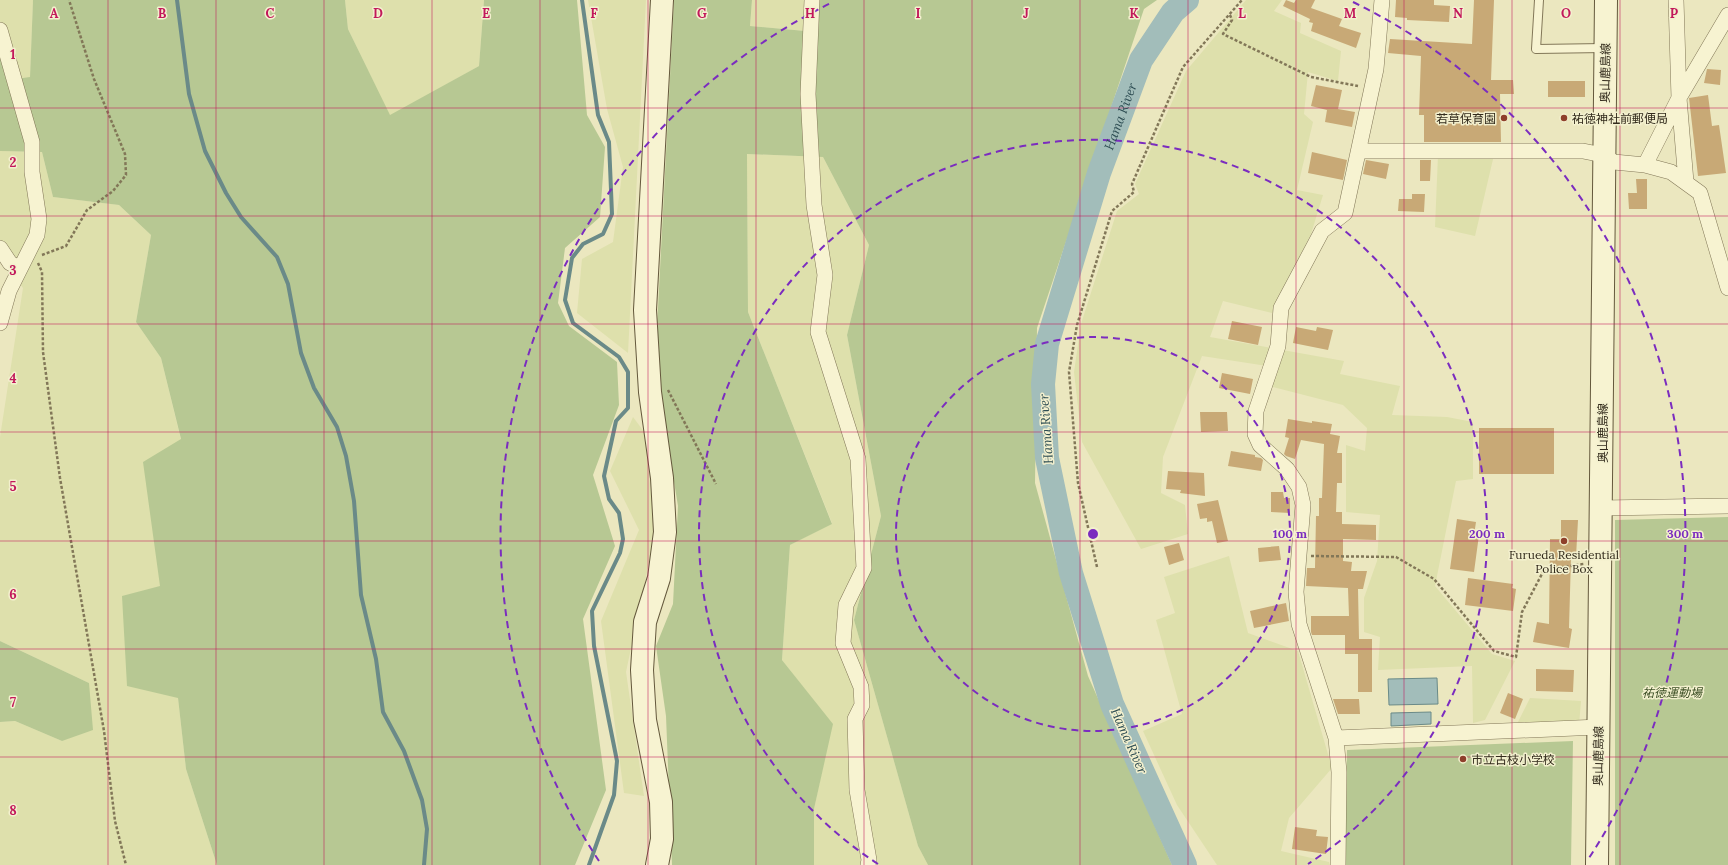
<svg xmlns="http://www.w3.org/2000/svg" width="1728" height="865" font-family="Lora,'Noto Sans JP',serif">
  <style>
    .farmland { fill: #dee0ac }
    .green { fill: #b7c893 }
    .water { fill: #a2bdba; stroke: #6a8a88 }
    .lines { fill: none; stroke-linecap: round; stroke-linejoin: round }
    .stream { stroke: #6a8a88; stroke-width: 4 }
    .river { stroke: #a2bdba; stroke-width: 24 }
    .building { fill: #c8a976 }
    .lane-casing { stroke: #827758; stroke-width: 10 }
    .street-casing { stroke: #827758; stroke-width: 16 }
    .secondary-casing { stroke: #64583c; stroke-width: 24 }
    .path { stroke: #827758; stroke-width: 2.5; stroke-dasharray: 3 2; stroke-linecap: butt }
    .lane { stroke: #f7f3d1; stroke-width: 8 }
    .street { stroke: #f7f3d1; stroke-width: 15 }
    .secondary { stroke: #f7f3d1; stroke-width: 22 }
    .grid { fill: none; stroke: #c2185b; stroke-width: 1; stroke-opacity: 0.55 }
    .ring { fill: none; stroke: #7b2cbf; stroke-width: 2; stroke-dasharray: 7 5 }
    .poi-dot { fill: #8e3f2b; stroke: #f3f0ce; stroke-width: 1.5 }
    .labels { text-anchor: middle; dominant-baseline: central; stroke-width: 3; stroke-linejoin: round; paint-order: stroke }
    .street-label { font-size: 12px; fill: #332b1c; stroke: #f3f0ce }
    .poi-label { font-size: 12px; fill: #332b1c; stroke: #f3f0ce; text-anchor: start }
    .park-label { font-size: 12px; font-style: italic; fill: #3b4e24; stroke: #f3f0ce }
    .water-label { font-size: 13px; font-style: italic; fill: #2c4c52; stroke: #f3f0ce }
    .grid-label { font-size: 13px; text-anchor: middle; font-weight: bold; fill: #c2185b; stroke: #f3f0ce; stroke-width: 3; stroke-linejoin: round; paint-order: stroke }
    .centre { fill: #7b2cbf; stroke: #f3f0ce; stroke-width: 2 }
    .ring-label { font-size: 12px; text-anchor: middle; font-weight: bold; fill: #7b2cbf; stroke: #f3f0ce; stroke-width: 3; stroke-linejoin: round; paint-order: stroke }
  </style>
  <rect width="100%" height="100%" fill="#ebe7bf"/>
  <path class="farmland" d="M0,0H33L30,78L8,80L0,31Z
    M345,0H484L479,66L390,116L348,29Z
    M588,0H646L628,353L577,313L582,259L613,242L623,167L607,109Z
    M752,0H815L817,32L750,26Z
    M1246,0H1282L1274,11L1301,23L1300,33L1341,51L1338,81L1308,72L1304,114L1313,122L1297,190L1323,195L1311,234L1272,313L1223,301L1210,337L1344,361L1340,374L1400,386L1392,415L1447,417L1473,422V479L1456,481L1435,586L1492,654L1515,661L1485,720L1473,723L1472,666L1378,670L1380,637L1364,632V598L1377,561L1380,515L1346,512V445L1365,451L1367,428L1343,405L1269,386L1274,367L1202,356L1163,457L1161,493L1185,505L1188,534L1141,549L1082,442L1074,372L1081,324L1117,211L1139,194L1135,184L1186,71Z
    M0,151L42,152L53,197L119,205L151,235L136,322L161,358L181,440L144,462L178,698L186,769L217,865H0V722L15,721L62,741L89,683L0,641V437L23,288L0,258Z
    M747,154L823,157L869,245L847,335L881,516L854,620L918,846L928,865H814V809L832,724L782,660L790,545L832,523L748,312Z
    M1438,155H1494L1475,236L1435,227Z
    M633,417L645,433L655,534L626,672L644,796L624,793L601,621L639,530L610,471Z
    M1229,556L1248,633L1298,651L1332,768L1289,818L1281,851L1329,862L1330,865H1217L1177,805L1143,731L1182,714L1156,620L1175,613L1164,577Z
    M1530,698L1581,701L1579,725L1517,724Z"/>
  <path class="green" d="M33,0H345L348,29L390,115L479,66L484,0H577L587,115L605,147L600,217L565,248L558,303L569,326L617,362L619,405L593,475L615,546L583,619L606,790L575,865H217L186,769L178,698L127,686L122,596L160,586L143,462L181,439L161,358L136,322L151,235L119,205L53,197L42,152L0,151V31L9,80L30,77Z
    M674,0H752L750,26L816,32L815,0H1157L1144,9L1037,328L1035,483L1088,676L1172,865H928L918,846L854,620L881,516L847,335L869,245L823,157L747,154L748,312L832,524L790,545L782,660L833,724L814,809V865H672L666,716L656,646L673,604L678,506L655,366Z
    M1728,517V865H1615V520Z
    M0,641L89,683L93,730L62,741L15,721L0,722Z
    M1573,741L1571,865H1345L1347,750Z"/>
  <path class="water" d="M1437,678L1438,704L1389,705L1388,679Z
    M1431,712V724L1391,726V713Z"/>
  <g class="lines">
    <path class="stream" d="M177,0L189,94L205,151L226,193L241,217L277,257L288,284L301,353L314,388L337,427L346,456L354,501L361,595L376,659L383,712L404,751L422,800L427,829L424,865
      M582,0L598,115L609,142L612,214L603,234L583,244L572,258L565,300L573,323L619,357L628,372V408L616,421L604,476L609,499L619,513L623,539L620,553L592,611L594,646L617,761L614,795L589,865"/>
    <path class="river" id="s1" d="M1185,865L1112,704L1071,573L1047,458L1043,384L1047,344L1099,173L1141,60L1173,12L1187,0"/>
  </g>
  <path class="building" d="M1286,0L1294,3L1296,0H1315L1311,8L1342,19L1339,26L1361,33L1356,48L1311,31L1313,23L1309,22L1310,19L1283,6Z
    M1396,0H1434V5L1450,6L1449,22L1407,20V18L1395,17Z
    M1474,0H1494L1491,80H1513L1514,94H1500L1501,142H1424V115H1419L1421,56L1388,53L1390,39L1472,44Z
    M1707,69L1721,70L1720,85L1704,83Z
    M1548,81H1585V97H1548Z
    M1316,85L1342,90L1338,109L1355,112L1352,127L1325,122L1327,110L1311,106Z
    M1708,95L1712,126L1719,125L1726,173L1698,176L1689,98Z
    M1312,152L1347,160L1343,180L1308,173Z
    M1366,160L1389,164L1386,179L1363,174Z
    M1420,160H1431L1430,181H1420Z
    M1636,179H1647V209H1629L1628,193H1637Z
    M1412,194H1425L1424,212L1398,211L1399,199H1412Z
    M1232,321L1262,327L1258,345L1228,339Z
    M1296,327L1316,331L1317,327L1333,330L1328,350L1293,343Z
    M1222,373L1253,379L1250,394L1219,388Z
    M1200,412H1227L1228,431L1201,432Z
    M1288,419L1312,423V421L1332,424L1330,434L1340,436L1337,453H1342V483H1337L1336,512H1342V524L1376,525V540L1343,539V561L1352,562L1351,571H1367L1363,589H1358L1359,639H1372V692H1358V654H1345V635H1312L1311,632V616H1349L1348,588L1306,586L1307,568H1315L1316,516H1319V498H1322L1324,444L1301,440L1295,459L1286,456L1284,454L1289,438L1285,437Z
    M1479,428H1554V474H1479Z
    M1231,451L1255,455V457L1261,458L1263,460L1261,471L1228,466Z
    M1168,471L1204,473L1205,496L1180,493L1181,490L1166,489Z
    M1271,492H1283L1284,498H1290V513L1271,512Z
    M1218,500L1228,541L1217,543L1212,521L1207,522V518L1200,519L1197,504Z
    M1457,519L1476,522L1474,535H1479L1474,572L1450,569Z
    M1561,520H1578L1576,557H1571L1569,628L1572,629L1569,648L1533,642L1537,622L1549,624L1550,539H1561Z
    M1179,543L1184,560L1169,565L1164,547Z
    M1279,546L1281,560L1259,562L1258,548Z
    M1468,578L1513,584L1512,588L1516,589L1513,611L1465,605Z
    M1286,603L1289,621L1254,628L1250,611Z
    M1536,669L1574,670L1573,692L1536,691Z
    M1508,693L1523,699L1515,719L1500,713Z
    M1333,699H1359L1360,714H1338Z
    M1295,827L1317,830L1316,836L1328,837L1326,854L1292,849Z"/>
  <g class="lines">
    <g class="lane-casing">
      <path id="lane" d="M1539,0L1536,49L1604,48"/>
    </g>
    <g class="street-casing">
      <path id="street" d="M812,0L808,94L814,205L825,275L818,332L858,459L864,568L846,605L843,643L861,687L862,705L855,719L857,790L869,860L868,865
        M1676,0L1679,98L1686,182
        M0,30L32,142V172L39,219L37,235L9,291L0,323
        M1359,151H1583L1603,155L1614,162L1645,165L1671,172L1700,193L1728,288
        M1645,165L1679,98L1728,15
        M0,248L10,263L19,268
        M1601,508L1728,506
        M1336,738L1599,727
        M1338,865L1339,772L1336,738L1299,624L1296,592L1303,505L1299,487L1287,469L1260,445L1255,434L1256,411L1278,346L1281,308L1322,231L1345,213L1376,69L1382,0"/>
    </g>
    <g class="secondary-casing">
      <path id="secondary" d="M657,865L662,839L661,802L645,720L642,670L645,622L659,578L665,532L662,478L650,392L645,310L662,0
        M1597,865L1606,0"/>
    </g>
    <path class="path" d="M1230,15L1232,20L1223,34L1311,77L1358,86
      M42,255L66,246L87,210L113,191L126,175L125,154L94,79L69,0
      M38,263L42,272L43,352L60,478L104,731L115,821L126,865
      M668,390L716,484
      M1311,556L1396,557L1434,579L1494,651L1516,657L1522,612L1544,570L1584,564
      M1097,567L1078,483L1069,372L1077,325L1112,211L1134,192L1132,184L1183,67L1242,0"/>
    <use href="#lane" class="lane"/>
    <use href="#street" class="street"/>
    <use href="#secondary" class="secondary"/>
  </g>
  <path class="grid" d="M108,0V865M216,0V865M324,0V865M432,0V865M540,0V865M648,0V865M756,0V865M864,0V865M972,0V865M1080,0V865M1188,0V865M1296,0V865M1404,0V865M1512,0V865M1620,0V865M0,108H1728M0,216H1728M0,324H1728M0,432H1728M0,541H1728M0,649H1728M0,757H1728"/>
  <g class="ring">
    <circle cx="1093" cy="534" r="197"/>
    <path d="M878 864A394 394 0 1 1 1308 864"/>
    <path d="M599 861A592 592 0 0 1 833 2M1353 2A592 592 0 0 1 1587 861"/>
  </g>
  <g class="poi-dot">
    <circle cx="1504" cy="118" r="4"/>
    <circle cx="1564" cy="118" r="4"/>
    <circle cx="1564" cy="541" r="4"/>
    <circle cx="1463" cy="759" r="4"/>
  </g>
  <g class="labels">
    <g class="street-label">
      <text transform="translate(1605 73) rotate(-89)">奥山鹿島線</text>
      <text transform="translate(1602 433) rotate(-90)">奥山鹿島線</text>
      <text transform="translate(1598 756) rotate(-89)">奥山鹿島線</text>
    </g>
    <g class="poi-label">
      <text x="1496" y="118" text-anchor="end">若草保育園</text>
      <text x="1572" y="118">祐徳神社前郵便局</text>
      <text x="1564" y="554" text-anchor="middle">Furueda Residential<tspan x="1564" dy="14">Police Box</tspan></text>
      <text x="1471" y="759">市立古枝小学校</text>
    </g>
    <g class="park-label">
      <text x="1672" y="692">祐徳運動場</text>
    </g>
    <g class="water-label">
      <text stroke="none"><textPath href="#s1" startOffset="785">Hama River</textPath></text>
      <text transform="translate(1046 429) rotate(-94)">Hama River</text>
      <text transform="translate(1129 741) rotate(66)">Hama River</text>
    </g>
  </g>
  <g class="grid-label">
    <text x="54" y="18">A</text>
    <text x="162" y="18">B</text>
    <text x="270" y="18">C</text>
    <text x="378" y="18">D</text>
    <text x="486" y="18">E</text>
    <text x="594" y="18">F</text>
    <text x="702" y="18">G</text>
    <text x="810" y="18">H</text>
    <text x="918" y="18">I</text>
    <text x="1026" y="18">J</text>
    <text x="1134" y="18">K</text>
    <text x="1242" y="18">L</text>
    <text x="1350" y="18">M</text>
    <text x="1458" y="18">N</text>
    <text x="1566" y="18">O</text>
    <text x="1674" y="18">P</text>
    <text x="13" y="59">1</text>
    <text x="13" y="167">2</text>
    <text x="13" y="275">3</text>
    <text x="13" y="383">4</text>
    <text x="13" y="491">5</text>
    <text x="13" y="599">6</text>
    <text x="13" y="707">7</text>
    <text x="13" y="815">8</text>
  </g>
  <circle cx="1093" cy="534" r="6" class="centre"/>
  <g class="ring-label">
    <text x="1290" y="538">100 m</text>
    <text x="1487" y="538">200 m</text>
    <text x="1685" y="538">300 m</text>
  </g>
</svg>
